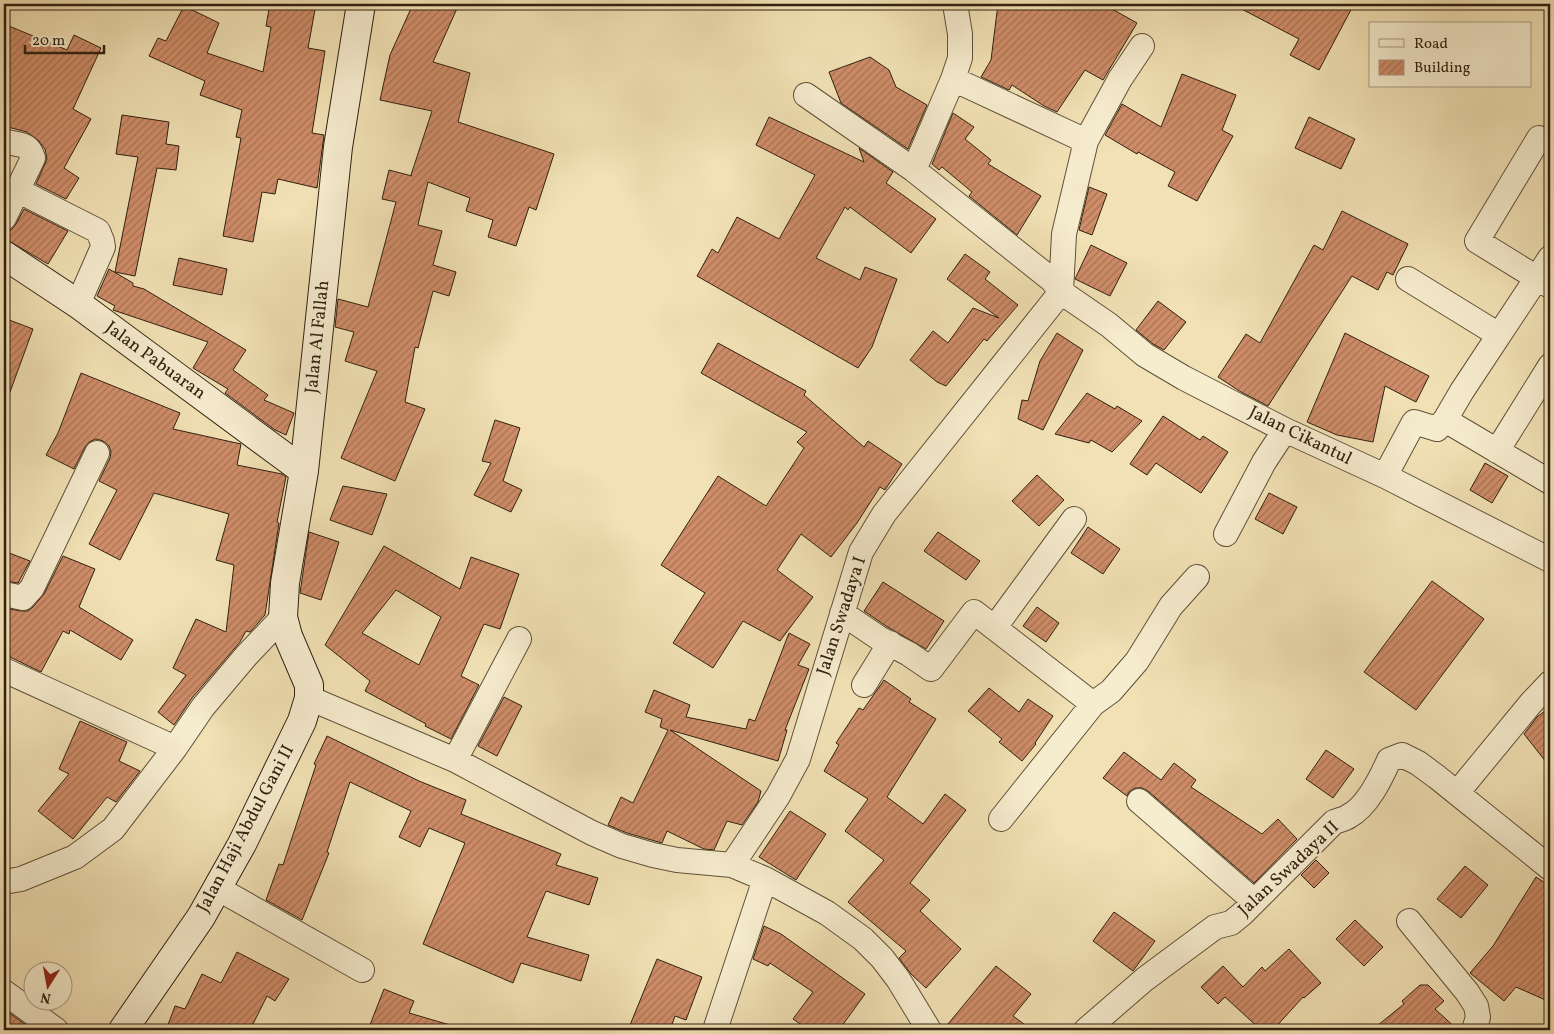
<svg xmlns="http://www.w3.org/2000/svg" width="1554" height="1034" font-family="Vollkorn,serif">
  <style>
    .building { fill: url(#building-hatch); stroke: #302010; fill-rule: evenodd }
    .lines { fill: none; stroke-linecap: round; stroke-linejoin: round }
    .street-casing { stroke: #605039; stroke-width: 26 }
    .secondary-casing { stroke: #302010; stroke-width: 30 }
    .street { stroke: #f6ecce; stroke-width: 24 }
    .secondary { stroke: #f6ecce; stroke-width: 28 }
    .labels { text-anchor: middle; dominant-baseline: central; stroke-width: 4.5; stroke-linejoin: round; paint-order: stroke }
    .street-label { font-size: 18px; fill: #302010; stroke: #f6ecce }
  </style>
  <defs>
    <pattern id="building-hatch" width="6" height="6" patternUnits="userSpaceOnUse" patternTransform="scale(1.25)"><rect width="6" height="6" fill="#cf8d69"/><path d="M-1 1l2-2M0 6l6-6M5 7l2-2" fill="none" stroke="#a87355"/></pattern>
  </defs>
  <rect width="100%" height="100%" fill="#f1e1b4"/>
  <filter id="stains"><feTurbulence type="fractalNoise" baseFrequency=".004" numOctaves="4"/><feColorMatrix values="0 0 0 0 .2 0 0 0 0 .09 0 0 0 0 .02 0 0 0 .5 -.17"/></filter>
  <radialGradient id="worn" r=".72"><stop offset=".6" stop-color="#630" stop-opacity="0"/><stop offset="1" stop-color="#630" stop-opacity=".3"/></radialGradient>
  <path class="building" d="M270,4H316L308,48L325,51L312,133L324,135L317,188L278,179L275,194L262,192L253,242L223,236L241,138L236,137L242,110L200,95L205,81L149,56L158,38L166,41L184,6L219,23L207,53L263,72L271,27L266,26Z
    M413,4H459L433,62L470,73L458,122L554,154L536,210L529,207L516,246L488,237L493,220L466,211L470,198L428,182L418,225L442,231L433,265L456,272L449,296L433,291L418,348L415,347L405,402L425,409L395,481L341,458L377,371L345,361L354,332L335,327L338,299L368,307L396,202L382,199L389,170L412,176L411,175L432,111L380,100L390,55Z
    M998,4H1103L1137,23L1103,80L1085,70L1057,112L1044,106L1012,85L1009,90L981,77L991,60Z
    M1232,4H1354L1319,70L1290,55L1299,39Z
    M4,24L67,50L74,35L101,48L73,109L91,119L64,168L79,178L66,199L36,184L47,159L45,149L39,141L27,132L4,126Z
    M870,57L889,70L896,87L927,105L908,149L841,103L829,72Z
    M1182,74L1236,95L1222,130L1233,136L1197,201L1168,186L1175,172L1138,152L1137,154L1105,135L1122,104L1161,127Z
    M953,113L974,127L965,139L991,160L988,164L1041,196L1017,235L969,196L972,192L942,167L939,170L932,164Z
    M122,115L169,122L166,144L179,146L176,170L157,168L135,276L115,272L138,157L116,154Z
    M769,117L864,162L859,148L893,172L886,183L936,219L911,253L850,207L848,210L845,207L816,258L860,280L865,267L897,279L872,347L858,368L697,276L712,249L718,253L737,217L779,239L815,175L756,145Z
    M1309,117L1355,139L1341,169L1295,148Z
    M1089,187L1107,194L1092,235L1079,230Z
    M24,209L68,231L48,264L4,238V232L11,230L16,224Z
    M1342,211L1408,244L1393,275L1387,272L1378,290L1352,276L1268,406L1241,392L1218,377L1246,334L1260,343L1314,245L1323,250Z
    M1091,245L1127,263L1110,296L1075,279Z
    M965,254L990,272L985,279L1018,305L987,341L984,339L946,386L937,382L910,360L933,331L948,343L973,308L999,318L947,279Z
    M179,258L227,269L222,295L173,285Z
    M109,269L133,283V286L144,289L246,350L233,370L268,395L264,400L294,413L286,435L275,430L225,393L228,389L193,368L208,342L113,310L115,306L97,296Z
    M1158,301L1186,322L1164,350L1153,344L1136,330Z
    M4,318L33,329L6,403L4,402Z
    M1057,333L1083,350L1043,430L1018,419L1022,400L1028,401L1040,361Z
    M1345,333L1429,376L1416,402L1385,386L1373,442L1337,435L1307,422Z
    M718,343L806,391L804,395L864,447L868,441L902,464L885,490L880,487L857,523L831,557L801,534L777,570L813,597L780,641L743,621L713,668L673,643L705,593L661,565L718,476L766,506L804,448L797,442L807,432L701,373Z
    M81,373L180,413L173,429L241,444L237,465L282,474L286,477L277,522L279,523L265,615L250,632L246,631L240,642L192,698L174,725L158,712L186,675L173,668L196,619L226,632L234,565L216,560L229,514L154,493L120,560L89,544L117,490L99,481L110,458L111,452L109,446L103,441L96,439L89,442L85,447L74,469L46,455L58,433Z
    M1087,393L1115,409L1117,406L1142,421L1112,452L1091,440L1089,443L1055,434Z
    M1163,416L1200,440L1203,436L1228,452L1201,493L1156,463L1147,475L1130,464Z
    M495,420L520,428L503,481L522,490L511,512L474,495L491,463L482,461Z
    M1485,463L1508,476L1492,503L1470,490Z
    M1037,475L1064,500L1039,526L1012,501Z
    M343,486L387,494L372,535L330,520Z
    M1269,493L1297,507L1283,534L1255,519Z
    M1088,527L1120,549L1103,574L1071,553Z
    M309,532L339,542L321,600L300,593Z
    M938,532L980,561L966,580L924,551Z
    M384,546L460,589L471,557L519,574L500,629L484,624L461,676L479,685L451,739L425,726L426,724L365,691L370,681L325,645ZM396,590L441,617L419,665L362,633Z
    M4,551L30,561L18,583L4,581Z
    M63,556L95,569L79,607L133,640L121,660L70,630L69,634L63,631L41,672L10,657L4,656V608L21,611H28L33,607L44,594Z
    M1432,581L1484,619L1416,710L1364,672Z
    M883,582L944,621L926,649L886,626L864,611Z
    M1037,607L1059,623L1046,642L1023,626Z
    M789,633L810,644L798,665L809,669L785,730H787L778,761L670,730L761,791L758,802L742,825L727,821L714,850L704,849L667,831L662,843L627,833L608,825L621,797L633,803L668,730L660,727L662,719L645,712L654,690L690,705L686,717L746,729L749,719L755,721Z
    M884,680L911,699L909,702L936,719L887,797L923,824L945,794L966,810L910,883L930,900L920,911L961,949L926,988L911,974L899,958L906,951L848,902L884,860L845,831L868,799L824,771L839,745L836,743L859,708L863,710Z
    M989,688L1019,712L1028,699L1053,716L1035,743L1036,744L1022,761L999,742L1002,739L968,711Z
    M504,697L522,706L497,756L478,746Z
    M1550,707V767L1524,734L1537,717Z
    M80,721L127,742L119,761L140,771L116,802L107,797L73,839L38,811L69,774L59,769Z
    M327,736L419,781L466,800L461,814L561,854L556,865L598,878L589,905L546,891L527,937L589,955L581,981L521,963L513,983L423,944L465,843L429,828L420,847L399,837L411,811L350,782L327,852L329,853L302,920L266,900L279,864L283,865L316,765L314,764Z
    M1326,750L1354,769L1333,798L1306,779Z
    M1124,752L1161,780L1174,763L1196,780L1191,787L1262,834L1278,819L1297,839L1254,883L1148,791L1142,788H1135L1129,792L1127,796L1103,778Z
    M790,811L826,834L796,880L759,857Z
    M1316,860L1329,873L1314,888L1301,875Z
    M1465,866L1488,885L1461,918L1437,899Z
    M1536,877L1550,886V1002L1516,987L1504,1001L1470,973L1493,946Z
    M1114,912L1155,941L1133,971L1093,941Z
    M1355,920L1383,947L1364,966L1336,939Z
    M764,926L781,934L865,994L839,1030H809L793,1019L813,992L770,963L768,966L753,959Z
    M1289,949L1321,983L1304,998L1303,997L1273,1030H1261L1225,997L1218,1004L1201,987L1223,966L1243,987L1262,967L1265,971Z
    M237,952L289,979L275,1001L267,996L250,1030H166L175,1006L185,1009L202,974L221,983Z
    M657,959L702,977L686,1020L675,1016L670,1030H628Z
    M996,966L1031,994L1013,1016L1032,1030H943Z
    M1420,985H1428L1444,1001L1435,1009L1458,1030H1372L1404,1004L1402,1001Z
    M384,989L414,1001L409,1013L450,1025L449,1030H368Z
    M4,1009L33,1030H4Z"/>
  <g class="lines">
    <g class="street-casing">
      <path id="street" d="M953,79L1086,141
        M806,95L914,170L1052,280L1061,292L1109,325L1145,355L1184,378L1285,430L1385,476L1550,560
        M1539,138L1477,241L1550,286
        M4,141C18,146 28,141 33,158L4,218
        M914,170L953,79L960,58V34L955,4
        M17,190L98,231L102,241L103,247L78,304
        M1408,279L1499,335
        M1061,292L1064,234L1086,141L1120,79L1142,46
        M1445,420L1550,482
        M1497,451L1550,366
        M1385,476L1414,422L1437,429L1445,420L1462,391L1550,258
        M1226,534L1264,462L1285,430
        M4,594L23,598L32,588L97,453
        M842,613L879,638L909,654L931,669L974,612L1093,704L1111,691L1137,661L1171,606L1197,577
        M995,627L1074,519
        M4,670L175,748
        M864,685L890,643
        M309,698L455,760L592,833L622,846L653,855L677,860L732,865L765,879L827,913L863,939L882,958L898,979L929,1030
        M455,760L519,639
        M1457,793L1531,703L1550,683
        M1139,801L1254,901
        M1001,819L1093,704
        M732,865L778,796L798,759L861,552L884,514L1061,292
        M4,882L21,879L75,857L113,829L175,748L203,707L246,656L283,617
        M217,888L362,970
        M1409,921L1467,992L1476,1006L1478,1017L1474,1030
        M4,992L56,1030
        M716,1027L765,879
        M1086,1030L1145,979L1215,927L1231,923L1242,914L1334,822C1339,820 1345,819 1349,816C1367,807 1381,778 1389,760L1402,755L1418,763L1437,777L1550,868"/>
    </g>
    <g class="secondary-casing">
      <path id="secondary" d="M4,255L78,304L304,471
        M123,1030L201,917L242,844L302,721L309,698V685L288,636L283,617L285,583L304,471L338,147L361,4"/>
    </g>
    <use href="#street" class="street"/>
    <use href="#secondary" class="secondary"/>
  </g>
  <g class="labels">
    <g class="street-label">
      <text transform="translate(318 337) rotate(-84)">Jalan Al Fallah</text>
      <text transform="translate(155 361) rotate(36)">Jalan Pabuaran</text>
      <text transform="translate(1300 436) rotate(26)">Jalan Cikantul</text>
      <text transform="translate(842 616) rotate(-72)">Jalan Swadaya I</text>
      <text transform="translate(246 829) rotate(-62)">Jalan Haji Abdul Gani II</text>
      <text transform="translate(1289 869) rotate(-43)">Jalan Swadaya II</text>
    </g>
  </g>
  <rect width="1554" height="1034" fill="none" stroke="#f1e1b4" stroke-width="20"/>
  <rect x="5" y="5" width="1544" height="1024" fill="none" stroke="#302010" stroke-width="2.5"/>
  <rect x="10" y="10" width="1534" height="1014" fill="none" stroke="#302010"/>
  <rect x="1369" y="22" width="162" height="65" fill="#f6ecce" stroke="#a79a82"/>
  <rect x="1379" y="39" width="25" height="8" fill="#f6ecce" stroke="#a79a82"/>
  <text x="1414" y="48" font-size="15" fill="#302010">Road</text>
  <rect x="1379" y="60" width="25" height="15" fill="url(#building-hatch)" stroke="#a79a82"/>
  <text x="1414" y="72" font-size="15" fill="#302010">Building</text>
  <g transform="translate(48 986) rotate(191)"><circle r="24" fill="#f6ecce" stroke="#a79a82"/>
  <path d="M0-4L9 19L0 12L-9 19Z" fill="#8f2418"/>
  <text y="-8" font-size="14" font-weight="bold" text-anchor="middle" fill="#302010">N</text>
  </g>
  <path d="M25 45v8h79v-8" fill="none" stroke="#302010" stroke-width="2.5"/>
  <text x="32" y="45" font-size="15" fill="#302010" stroke="#f6ecce" stroke-width="4" paint-order="stroke">20 m</text>
  <rect width="100%" height="100%" filter="url(#stains)"/>
  <rect width="100%" height="100%" fill="url(#worn)"/>
</svg>
